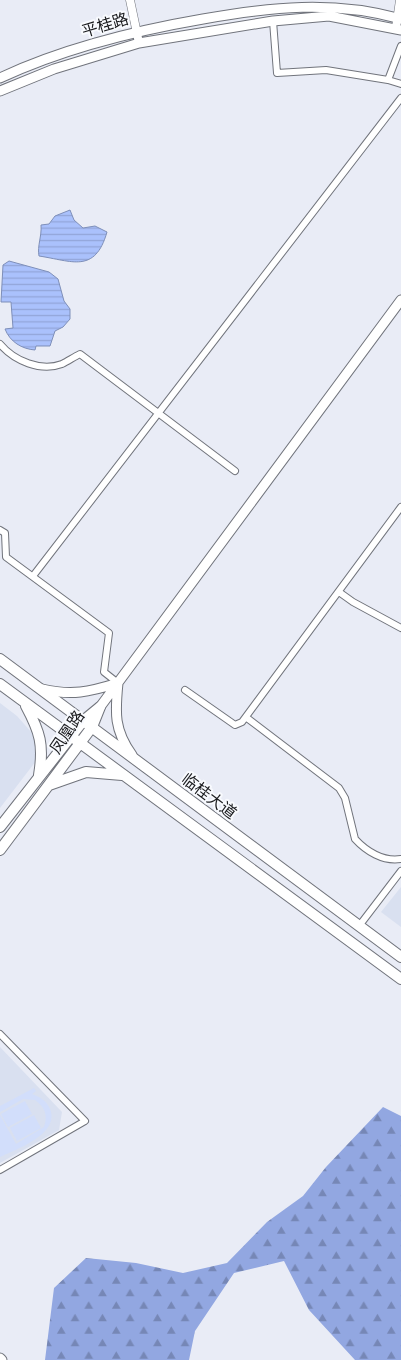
<svg xmlns="http://www.w3.org/2000/svg" width="401" height="1360" font-family="Karla,'Noto Sans SC',sans-serif">
  <style>
    .built { fill: #d9e0f0 }
    .forest { fill: url(#forest-firs) }
    .garden { fill: #d2defb }
    .water { fill: url(#water-rules); stroke: #7e8fb9 }
    .lines { fill: none; stroke-linecap: round; stroke-linejoin: round }
    .minor-casing { stroke: #71747c; stroke-width: 8 }
    .tertiary-casing { stroke: #71747c; stroke-width: 9 }
    .secondary-casing { stroke: #71747c; stroke-width: 11 }
    .primary-casing { stroke: #71747c; stroke-width: 12 }
    .minor { stroke: #fff; stroke-width: 6 }
    .tertiary { stroke: #fff; stroke-width: 8 }
    .secondary { stroke: #fff; stroke-width: 9 }
    .primary { stroke: #fff; stroke-width: 10 }
    .labels { text-anchor: middle; dominant-baseline: central; stroke-width: 4; stroke-linejoin: round; paint-order: stroke }
    .street-label { font-size: 16px; fill: #191a1d; stroke: #f8fafe }
  </style>
  <defs>
    <pattern id="forest-firs" width="22" height="20" patternUnits="userSpaceOnUse" patternTransform="scale(1.25)"><rect width="22" height="20" fill="#92a7e1"/><path d="M5 1l3.5 6h-7zM16 11l3.5 6h-7z" fill="#7687b6"/></pattern>
    <pattern id="water-rules" width="6" height="5" patternUnits="userSpaceOnUse" patternTransform="scale(1.25)"><rect width="6" height="5" fill="#aac1fc"/><path d="M0 2.5h6" fill="none" stroke="#92a5d8"/></pattern>
  </defs>
  <rect width="100%" height="100%" fill="#e9ecf6"/>
  <path class="built" d="M0,703L17,716L32,733L36,740V761L0,808Z
    M401,887V927L381,912Z
    M0,1047L62,1112L59,1130L0,1163Z"/>
  <path class="forest" d="M383,1107L401,1116V1360H355L309,1310L284,1261L234,1273L195,1331L189,1360H45L54,1288L86,1258L136,1263L183,1273L227,1263L267,1222L303,1196L326,1167Z"/>
  <path class="garden" d="M34,1088L36,1091L32,1094C40,1097 47,1101 50,1109C60,1134 17,1149 0,1157V1115L16,1144L44,1127C48,1115 45,1107 35,1100L23,1099L0,1112V1106Z
    M25,1101L32,1114L8,1127L1,1114Z
    M34,1115L41,1128L17,1141L10,1128Z"/>
  <path class="water" d="M70,210L74,220L83,228L95,226L107,232C95,274 72,261 39,256C37,246 42,236 41,225L49,224L55,216Z
    M9,261L49,272L58,279L64,301L70,309V319L63,327L55,331L50,346H36L35,350C22,349 10,342 5,329L13,328L11,302H1L3,265Z"/>
  <g class="lines">
    <g class="minor-casing">
      <path id="minor" d="M273,21L277,73L326,70L388,80
        M401,46L388,80L401,84
        M0,344C14,361 41,372 62,364C68,361 74,357 80,354L235,471
        M0,530L5,533L6,557L109,633L104,672L118,683
        M33,576L401,98
        M339,592L353,602L401,628
        M185,690L235,725L242,722L401,507
        M247,718L339,788L345,798L355,839C366,851 383,862 401,859
        M359,926L401,871
        M0,1034L85,1121L0,1170"/>
    </g>
    <g class="tertiary-casing">
      <path id="tertiary" d="M130,0L139,43
        M396,28L400,0"/>
    </g>
    <g class="secondary-casing">
      <path id="secondary" d="M0,78C64,48 133,31 203,19C270,7 334,0 401,19
        M0,91L54,69L139,43L273,21L329,16L401,30
        M42,689C72,696 89,692 118,683C115,713 114,730 132,755
        M100,707L401,300
        M0,1358L2,1360"/>
    </g>
    <g class="primary-casing">
      <path id="primary" d="M0,659L401,957
        M0,684L401,979
        M26,706C40,732 44,745 39,775
        M49,785L86,772L122,775
        M0,827L83,721L100,707
        M0,850L92,727L100,707"/>
    </g>
    <use href="#minor" class="minor"/>
    <use href="#tertiary" class="tertiary"/>
    <use href="#secondary" class="secondary"/>
    <use href="#primary" class="primary"/>
  </g>
  <g class="labels">
    <g class="street-label">
      <text transform="translate(105 25) rotate(-17)">平桂路</text>
      <text transform="translate(67 732) rotate(-56)">凤凰路</text>
      <text transform="translate(209 796) rotate(37)">临桂大道</text>
    </g>
  </g>
</svg>
